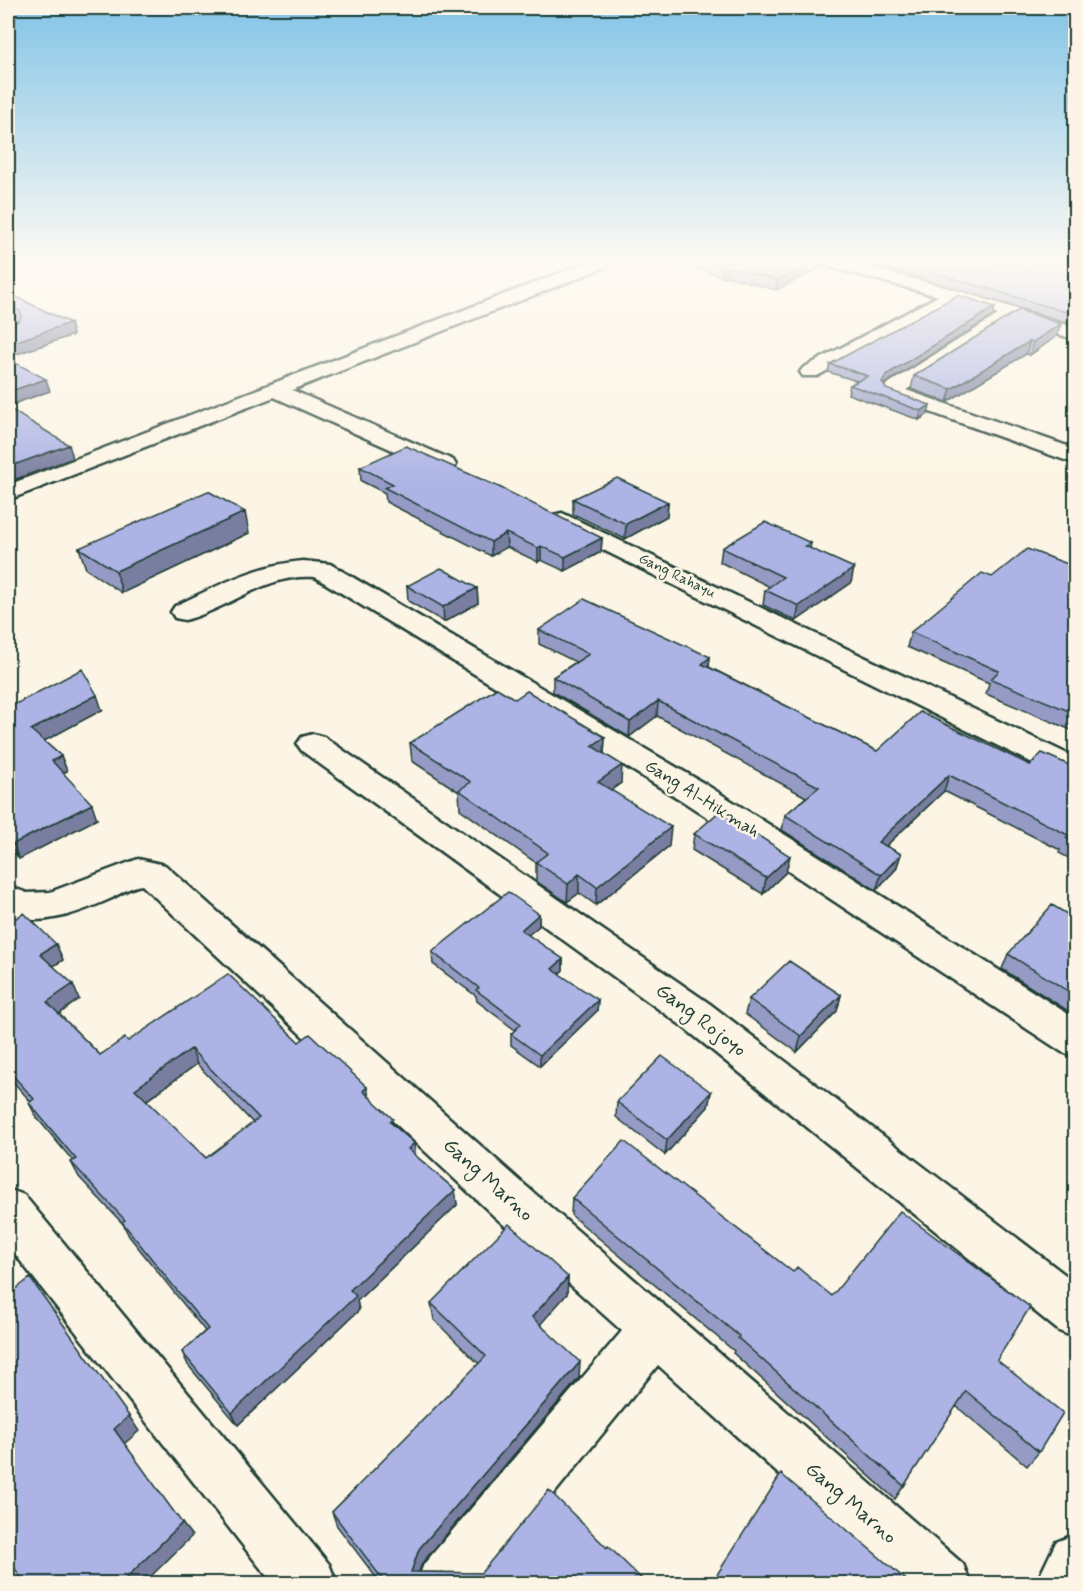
<svg xmlns="http://www.w3.org/2000/svg" width="1083" height="1591" font-family="Mynerve,sans-serif">
  <style>
    .lines { fill: none; stroke-linecap: round; stroke-linejoin: round }
    .minor-casing { stroke: #1f3d34; stroke-width: 5 }
    .minor { fill: #fcf5e5; fill-rule: evenodd }
    .wall { fill: #959bc5; stroke: #1f3d34; stroke-width: 1.5; fill-rule: evenodd }
    .shaded-wall { fill: #797ea0; stroke: #1f3d34; stroke-width: 1.5 }
    .building { fill: #adb4e5; stroke: #1f3d34; stroke-width: 1.5; fill-rule: evenodd }
    .labels { text-anchor: middle; dominant-baseline: central; stroke-width: 5; stroke-linejoin: round; paint-order: stroke }
    .far-street-label { font-size: 15px; fill: #1f3d34; stroke: #fcf5e5 }
    .street-label { font-size: 18px; fill: #1f3d34; stroke: #fcf5e5 }
    .near-street-label { font-size: 21px; fill: #1f3d34; stroke: #fcf5e5 }
  </style>
  <rect width="100%" height="100%" fill="#fcf5e5"/>
  <filter id="ink" filterUnits="userSpaceOnUse"><feTurbulence type="fractalNoise" baseFrequency=".0167" numOctaves="2"/><feDisplacementMap in="SourceGraphic" scale="12" xChannelSelector="R" yChannelSelector="G"/><feConvolveMatrix kernelMatrix="1 2 1 2 8 2 1 2 1" color-interpolation-filters="sRGB"/></filter>
  <g filter="url(#ink)">
    <g class="lines">
      <g class="minor-casing">
        <path id="minor" d="M586,263H608L606,267L292,390L453,460L456,465L453,470L445,472L437,470L274,397L8,500V485Z
          M828,263H853L960,291L1076,328V340L1015,320L906,390L1076,449V464L885,396L882,392L886,385L998,315L956,301L817,376H803L800,372L803,368L938,296L830,267Z
          M562,513L1076,758V782L1065,779L553,525L550,520L553,515Z
          M303,561L330,564L705,784L1076,1019V1057L1062,1052L681,800L315,577C265,573 230,609 185,620L175,618L171,612L175,606C217,586 256,565 303,561Z
          M313,734L324,737L710,1004L1076,1283V1338L1059,1331L682,1026L302,751L297,744L302,737Z
          M138,859L165,865L526,1186L963,1564L971,1584H900L658,1365L481,1584H416L424,1564L622,1331L494,1216L142,885C132,886 121,893 112,898C78,913 44,927 8,916V886L27,893L50,892Z
          M8,1189L24,1195L329,1564L337,1584H273L8,1245Z
          M1076,1534V1584H1036L1056,1542Z"/>
      </g>
      <use href="#minor" class="minor"/>
    </g>
    <path class="wall" d="M668,263H827L826,265L776,290L727,276L723,277L688,265L683,267Z
      M869,263H1076V325Z
      M8,293L70,323L73,335L8,357V326L19,321L15,320L8,322Z
      M995,307L993,316L884,384V385L886,389L928,414L919,420L848,394L850,385L857,381L828,372L830,364Z
      M1019,310L1057,336L1030,355L1026,354L947,402L911,389L914,376Z
      M360,467L602,538L601,552L565,571L541,560L538,562L507,547L491,556L386,502L385,493L361,481Z
      M573,499L668,502L667,516L625,539L573,514Z
      M249,533L122,593L86,569L79,548Z
      M811,543L810,549L851,583L796,621L763,605L765,590L770,587L720,562L722,548Z
      M1076,567V732L986,694L989,683L907,647L911,632L992,577Z
      M407,586L477,588L478,603L444,622L408,601Z
      M539,630L710,657L709,667L877,751L1030,765L1076,768V862L1059,853L1060,850L944,791L886,846L901,854L896,869L876,890L782,830L785,815L806,797L657,716L629,737L553,692V677L576,662L539,644Z
      M515,699L605,737L604,753L621,783L611,790L669,846L596,905L579,893L567,902L536,881V863L460,809L459,792L412,761L410,743Z
      M8,708L102,710L44,741L61,756L67,771L63,773L97,819L19,859L8,844Z
      M694,834L786,872L763,894L692,850Z
      M1076,913V1016L1002,969L1008,954L1072,917Z
      M539,914V926L528,935L563,959V970L559,974L598,1000L597,1011L540,1066L511,1045V1034L515,1030L477,1001L476,996L433,964L432,952Z
      M8,923L56,944L63,960L53,966L79,999L59,1014L100,1055L128,1041L299,1042L369,1096L394,1125L416,1156L455,1190L457,1205L357,1301L359,1310L238,1425L188,1365L182,1352L205,1331L129,1236L123,1224L79,1177L71,1162L73,1161L37,1118L29,1103L31,1102L8,1076ZM197,1064L253,1123L206,1158L146,1101Z
      M841,995L837,1011L797,1052L745,1014L749,999Z
      M711,1092L708,1107L665,1155L616,1117L617,1102Z
      M572,1198L793,1272L832,1296L997,1360L1039,1452L1027,1466L956,1406L895,1499L733,1353L734,1351L571,1215Z
      M568,1277L567,1294L540,1324L579,1378L422,1563L419,1572L481,1573L607,1548L647,1584H381L337,1526L332,1512L479,1364L434,1320L431,1303Z"/>
    <path class="shaded-wall" d="M683,263H689L688,265L683,267Z
      M814,263H827L826,265L776,290L777,280Z
      M728,267L727,276L723,277V268Z
      M995,307L993,316L884,384L880,391L882,382L886,375Z
      M11,308L15,320L8,322V310Z
      M70,323L73,335L8,357V344Z
      M1061,324L1057,336L1030,355L1033,342Z
      M1030,341L1026,354L947,402L951,389Z
      M46,379L50,391L8,406V392Z
      M930,405L928,414L919,420L921,411Z
      M69,445L73,458L8,482V467Z
      M668,502L667,516L625,539L626,524Z
      M245,512L249,533L122,593L116,571Z
      M506,533L507,547L491,556V542Z
      M602,538L601,552L565,571V557Z
      M541,546V560L538,562V548Z
      M854,568L851,583L796,621L799,606Z
      M477,588L478,603L444,622L443,607Z
      M710,657L708,672L702,664Z
      M97,695L102,710L37,745L31,730Z
      M658,701L657,716L629,737L630,722Z
      M605,737L604,756L592,746Z
      M61,756L67,771L58,776L52,761Z
      M622,765L621,783L597,800L598,782Z
      M949,775L944,791L874,857L878,842Z
      M92,804L97,819L19,859L13,844Z
      M671,827L669,846L596,905L597,887Z
      M901,854L896,869L876,890L881,875Z
      M790,856L786,872L763,894L766,878Z
      M579,874V893L567,902L568,884Z
      M539,914V926L521,941V930Z
      M56,944L63,960L47,970L40,954Z
      M563,959V970L552,980V969Z
      M73,984L79,999L55,1017L47,1002Z
      M841,995L837,1011L797,1052L801,1036Z
      M598,1000L597,1011L540,1066V1055Z
      M191,1049L197,1064L141,1104L135,1089Z
      M367,1087L370,1102L363,1091Z
      M711,1092L708,1107L665,1155L667,1140Z
      M414,1143L416,1158L408,1149Z
      M455,1190L457,1205L357,1301L359,1310L238,1425L232,1413L350,1290Z
      M568,1277L567,1294L532,1334V1317Z
      M580,1362L579,1378L422,1563L415,1584L411,1572L419,1549Z
      M129,1416L139,1431L124,1444L114,1429Z
      M182,1523L192,1536L143,1584H120Z
      M399,1578L401,1584H394Z"/>
    <path class="building" d="M708,263H814L777,280L728,267L723,268Z
      M902,263H1076V315Z
      M8,293L70,323L8,344V326L19,321L22,315L20,311L11,308L8,310Z
      M958,295L995,307L886,375L882,382L886,389L930,405L921,411L850,385L868,376L830,364Z
      M1019,310L1061,324L1033,342L1030,341L951,389L914,376Z
      M8,359L46,379L8,392Z
      M8,408L69,445L8,467Z
      M406,446L499,487L602,538L565,557L541,546L538,548L506,533L491,542L385,488L393,484L360,467Z
      M617,478L668,502L626,524L573,499Z
      M208,491L245,512L116,571L79,548Z
      M765,522L811,543L805,546L854,568L799,606L765,590L783,577L722,548Z
      M1027,549L1076,567V714L991,679L999,671L911,632L982,573L992,577Z
      M441,568L477,588L443,607L407,586Z
      M584,599L710,657L702,664L877,751L920,712L1030,765L1042,753L1076,768V843L1066,838L1068,835L949,775L878,842L901,854L881,875L785,815L819,787L658,701L630,722L553,677L589,654L539,630Z
      M82,669L97,695L31,730L61,756L52,761L92,804L13,844L8,837V708Z
      M497,688L515,699L527,691L605,737L592,746L622,765L598,782L671,827L597,887L579,874L568,884L536,862L548,853L459,790L471,782L410,743Z
      M720,811L790,856L766,878L694,834Z
      M508,892L539,914L521,930L563,959L552,969L598,1000L540,1055L511,1034L521,1024L476,990L479,988L432,952Z
      M1052,905L1072,917L1076,913V996L1008,954Z
      M24,913L56,944L40,954L73,984L47,1002L100,1055L125,1038L128,1041L228,974L299,1042L310,1034L367,1087L363,1091L393,1119L390,1122L414,1143L408,1149L455,1190L350,1290L356,1296L232,1413L182,1352L208,1329L122,1222L125,1220L71,1162L76,1159L29,1103L34,1099L8,1070V923ZM191,1049L259,1118L206,1158L135,1089Z
      M789,961L841,995L801,1036L749,999Z
      M662,1056L711,1092L667,1140L617,1102Z
      M624,1141L793,1272L797,1267L832,1296L900,1211L1030,1307L997,1360L1063,1413L1039,1452L966,1391L904,1486L738,1338L739,1336L572,1198Z
      M509,1224L568,1277L532,1317L580,1362L419,1549L411,1572L481,1573L549,1490L607,1548L608,1546L647,1584H404L399,1578L394,1584H386L332,1512L486,1356L431,1303Z
      M30,1278L129,1416L114,1429L182,1523L120,1584H24L8,1556V1295Z
      M781,1474L911,1584H711Z"/>
  </g>
  <linearGradient id="sky" x2="0" y2="1"><stop stop-color="#83c4e7"/><stop offset="0.54" stop-color="#fefaf3"/><stop offset="1" stop-color="#fefaf3" stop-opacity="0"/></linearGradient>
  <rect width="1083" height="485" fill="url(#sky)"/>
  <g class="labels">
    <g class="far-street-label">
      <text transform="translate(677 576) rotate(26)">Gang Rahayu</text>
    </g>
    <g class="street-label">
      <text transform="translate(702 799) rotate(32)">Gang Al-Hikmah</text>
    </g>
    <g class="near-street-label">
      <text transform="translate(701 1020) rotate(37)">Gang Rojoyo</text>
      <text transform="translate(488 1180) rotate(42)">Gang Marno</text>
      <text transform="translate(851 1503) rotate(41)">Gang Marno</text>
    </g>
  </g>
  <rect width="1083" height="1591" fill="none" stroke="#fcf5e5" stroke-width="30"/>
  <rect x="15" y="15" width="1053" height="1561" fill="none" stroke="#1f3d34" stroke-width="2" filter="url(#ink)"/>
</svg>
